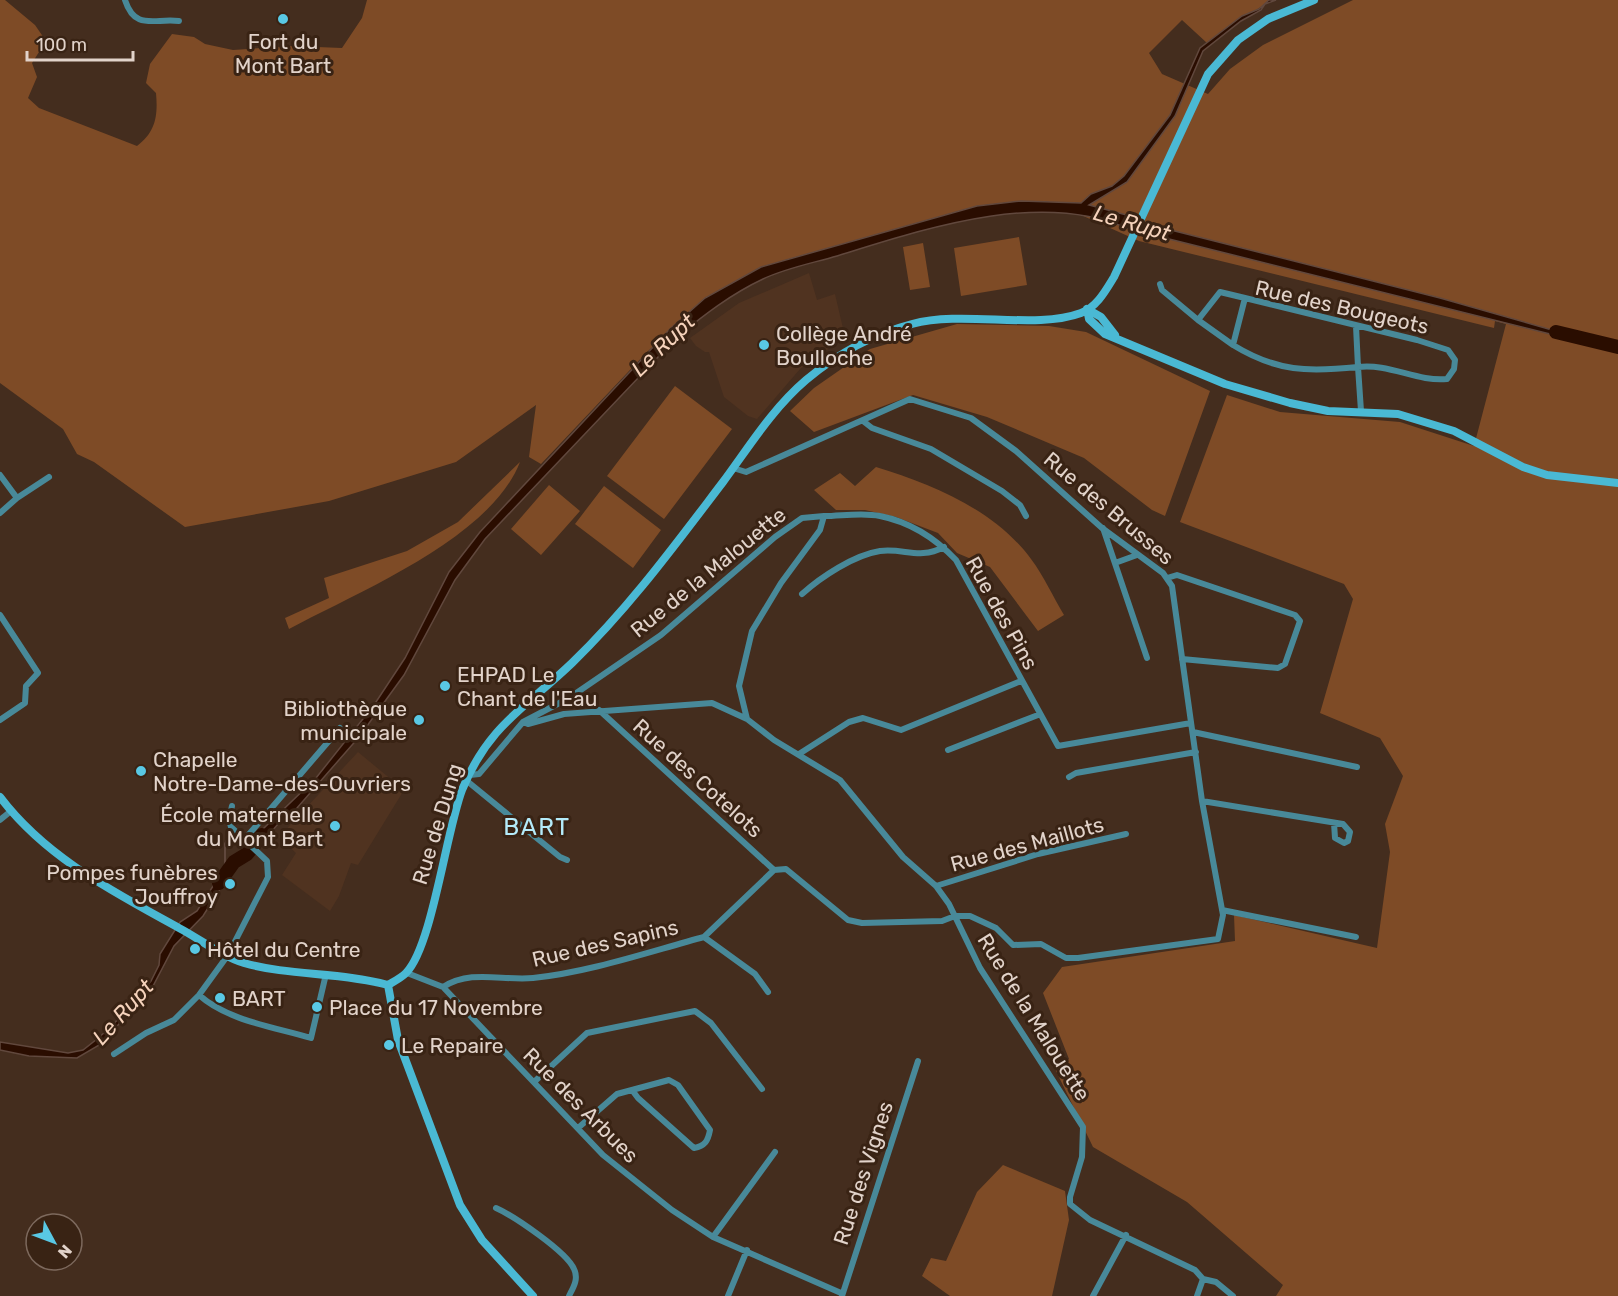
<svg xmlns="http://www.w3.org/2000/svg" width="1618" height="1296" font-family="Rubik,sans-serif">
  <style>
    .built { fill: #503320 }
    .green { fill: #7e4b26 }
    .water { fill: #2a0d00; stroke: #61483d; stroke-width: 1.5 }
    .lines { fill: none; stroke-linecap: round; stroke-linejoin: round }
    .stream { stroke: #61483d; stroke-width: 2 }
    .river { stroke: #2a0d00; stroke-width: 14 }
    .street { stroke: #488999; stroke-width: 6 }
    .secondary { stroke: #4ab9d4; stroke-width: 8 }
    .poi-dot { fill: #59c8e4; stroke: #392314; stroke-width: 2 }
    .labels { text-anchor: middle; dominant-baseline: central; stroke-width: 6; stroke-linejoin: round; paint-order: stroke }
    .poi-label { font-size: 21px; fill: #e2d3ca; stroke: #392314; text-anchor: start }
    .street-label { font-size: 21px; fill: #e2d3ca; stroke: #392314 }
    .water-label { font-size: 22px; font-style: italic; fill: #f5d2bb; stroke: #392314 }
    .quarter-label { font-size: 24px; letter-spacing: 1.5px; fill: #b4ebfa; stroke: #392314 }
  </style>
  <rect width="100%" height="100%" fill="#442d1e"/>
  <path class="built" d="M809,273L817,300L835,294L845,337L800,369L757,419L748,416L724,397L709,352H705L696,346L690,338L739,303Z
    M358,752L404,790L358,865L351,863L339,896L330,911L282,875L296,853L279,837Z"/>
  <path class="green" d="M0,0H5L35,25L46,41L32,63L37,77L28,98L39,108L137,146C156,132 158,115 156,93L146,83L150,64L172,34L194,37L205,44L233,50L292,46L342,48L362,18L367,0H1271L1207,43L1182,20L1149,53L1162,74L1208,94L1230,69L1263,45L1353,0H1618V1296H1276L1283,1285L1187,1202L1093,1147L1056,1071L1069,1059L1043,993L1062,967L1235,941L1234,915L1377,948L1390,852L1385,824L1403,776L1380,738L1320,713L1353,599L1344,584L1180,522L1227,395L1280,412L1400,422L1474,446L1506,324L1495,321L1494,328L1139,241L1070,210L978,211L773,267L703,302L647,352L541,464L529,457L536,405L456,462L329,501L185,527L94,462L77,454L63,429L0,383Z
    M1019,237L1027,285L961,296L954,248Z
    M923,243L930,287L910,290L903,247Z
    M957,324L1049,326L1086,332L1210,391L1165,516L1152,510L1084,458L987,417L913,395L814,432L790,411L814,388L870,349Z
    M675,386L732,429L664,519L607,476Z
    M520,462C491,538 358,592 289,629L285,618L329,598L324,578L407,551L458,522Z
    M876,467C932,484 995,510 1031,559C1044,576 1053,597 1064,615L1038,631L990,567L957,553L938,533L896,517L865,510H836L814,490L840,473L855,486Z
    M549,485L580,511L541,555L511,529Z
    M604,486L661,530L633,568L575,524Z
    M1003,1165L1065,1191L1069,1220L1052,1296H950L922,1276L931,1258L946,1261L977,1192Z"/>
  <path class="water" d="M1269,0H1276L1265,4L1261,10L1241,21L1203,51L1175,116L1127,182L1089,205L1134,217L1151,225L1440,298L1573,336L1550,334L1129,229C1041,189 924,229 837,256C813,263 786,268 763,279C731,294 704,315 677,337L485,539L455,580L404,675L359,737L297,808L285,816L257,848L253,845L263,829L316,778L374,705L405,658L449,572L480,532L670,329L705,298L761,267L977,206L1021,201L1081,203L1091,194L1112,186L1124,176L1170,115L1200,48L1242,16L1259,9Z
    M226,866L232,870L203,916L174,946L153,986L101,1044L77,1058L29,1056L0,1050V1042L68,1053L83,1050L97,1039L112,1026L151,981L159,965L160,954L180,922L197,911Z"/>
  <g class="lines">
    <path class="stream" d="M225,871V844L231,831"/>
    <path class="river" d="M1556,332L1618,347
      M219,883L234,862L247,854L262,835"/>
    <path class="street" d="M125,0C135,31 154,18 179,21
      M1160,284L1162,290L1198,320L1220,292L1245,298
      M1198,320L1233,345
      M1356,326L1358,367C1308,372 1277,372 1233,345L1245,298L1417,340L1448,350L1455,360L1454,369L1447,379C1417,382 1389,363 1358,367L1361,411
      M863,421L872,428L931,449L1002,491L1020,505L1026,516
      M733,468L746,472L910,399L971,418L1016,451L1102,528L1163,573L1172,586L1202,801L1223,915L1218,939L1078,958H1066L1041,944L1013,945L996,928L970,916H955L942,921L862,923L848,920L786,869L774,870
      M0,475L17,498L0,513
      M17,498L49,477
      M824,516C841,516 863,512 880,516C910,522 936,539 956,560L1058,746L1191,723
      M1103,528L1147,658
      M1115,563L1137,555
      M1167,578L1177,575L1295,615L1300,621L1285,664L1278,668L1182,659
      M802,594C821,577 854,555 880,551C905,548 919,560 944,547
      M0,615L38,673L26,686L25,703L0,720
      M599,710L774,870
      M523,722L528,724L564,714L712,703L747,719
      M1193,732L1357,767
      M948,750L1038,715
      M799,754L849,722L863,718L901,730L1021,681
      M470,775L479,774L523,722L569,698L661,635L775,537L802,518L824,516L820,530L781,583L752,631L739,686L747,719L774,740L840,780L903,857L936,886L949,904L980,968L1083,1127L1082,1157L1070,1197V1204L1090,1220L1195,1270L1203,1279L1216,1282L1233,1296
      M1069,777L1076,773L1196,752
      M467,781L560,857L567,860
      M1202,801L1343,824L1350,832L1348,841L1344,843L1335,838L1334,823
      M0,820L11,811
      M244,840L340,728
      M936,886L1038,854L1126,834
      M1222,910L1356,937
      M704,937L774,870
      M407,973L443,987L603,1155L672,1210L713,1237L841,1293
      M443,987C472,969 501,981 533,978C590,972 648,952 704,937L755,974L768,992
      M199,995C228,1021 275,1027 311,1038L326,974
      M114,1054L146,1033L174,1020L199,995L228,955L268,877L267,861L231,827L229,820L232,806
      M534,1082L587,1033L695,1011L711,1023L762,1089
      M578,1128L617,1094L669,1080L678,1085L710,1130C708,1141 705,1146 694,1148L638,1098L632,1090
      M496,1208C514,1216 567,1252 574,1269C579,1279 573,1288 569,1296
      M713,1237L775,1152
      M728,1296L747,1250
      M842,1296L918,1061
      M1093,1296L1126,1235
      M1197,1296L1203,1279"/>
    <path class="secondary" d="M1087,309L1089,319L1105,334L1225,384L1290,403L1328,411L1398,414L1454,431L1523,467L1547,475L1618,483
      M1087,309L1101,317L1115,335
      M0,797C46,858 114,892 179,928C200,939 221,956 244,963C290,976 340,972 388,985L398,1040L460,1205L482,1240L533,1296
      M388,985C393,982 401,978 406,973C432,947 446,832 462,790C488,726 525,708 572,663C629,608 675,545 723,482C749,447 772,409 806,380C836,355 873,334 912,324C964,310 1035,330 1081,313C1097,307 1106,290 1114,277L1208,74L1238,40L1268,19L1314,0"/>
  </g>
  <g class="poi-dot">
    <circle cx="283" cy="19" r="6"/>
    <circle cx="764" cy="345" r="6"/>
    <circle cx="445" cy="686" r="6"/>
    <circle cx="419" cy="720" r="6"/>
    <circle cx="141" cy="771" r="6"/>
    <circle cx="335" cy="826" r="6"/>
    <circle cx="230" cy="884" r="6"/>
    <circle cx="195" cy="949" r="6"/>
    <circle cx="220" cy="998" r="6"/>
    <circle cx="317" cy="1007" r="6"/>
    <circle cx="389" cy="1045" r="6"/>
  </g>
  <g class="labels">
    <g class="poi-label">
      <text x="283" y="41" text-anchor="middle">Fort du<tspan x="283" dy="24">Mont Bart</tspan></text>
      <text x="776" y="333">Collège André<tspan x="776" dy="24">Boulloche</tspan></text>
      <text x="457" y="674">EHPAD Le<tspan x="457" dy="24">Chant de l'Eau</tspan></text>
      <text x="407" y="708" text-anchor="end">Bibliothèque<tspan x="407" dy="24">municipale</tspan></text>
      <text x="153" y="759">Chapelle<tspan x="153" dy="24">Notre-Dame-des-Ouvriers</tspan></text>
      <text x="323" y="814" text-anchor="end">École maternelle<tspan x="323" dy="24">du Mont Bart</tspan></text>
      <text x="218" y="872" text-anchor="end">Pompes funèbres<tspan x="218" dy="24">Jouffroy</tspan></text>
      <text x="207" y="949">Hôtel du Centre</text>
      <text x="232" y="998">BART</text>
      <text x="329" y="1007">Place du 17 Novembre</text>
      <text x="401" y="1045">Le Repaire</text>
    </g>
    <g class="street-label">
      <text transform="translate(1342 307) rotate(13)">Rue des Bougeots</text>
      <text transform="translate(1109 508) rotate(40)">Rue des Brusses</text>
      <text transform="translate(708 572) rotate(-39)">Rue de la Malouette</text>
      <text transform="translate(1002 613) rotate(61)">Rue des Pins</text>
      <text transform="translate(698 778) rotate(42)">Rue des Cotelots</text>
      <text transform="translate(437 824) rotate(-73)">Rue de Dung</text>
      <text transform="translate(1027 844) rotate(-15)">Rue des Maillots</text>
      <text transform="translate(605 943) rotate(-13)">Rue des Sapins</text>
      <text transform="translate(1034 1017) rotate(58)">Rue de la Malouette</text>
      <text transform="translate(581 1105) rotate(45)">Rue des Arbues</text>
      <text transform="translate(863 1173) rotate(-72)">Rue des Vignes</text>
    </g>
    <g class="water-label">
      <text transform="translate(1132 223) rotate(16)">Le Rupt</text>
      <text transform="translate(663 345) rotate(-44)">Le Rupt</text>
      <text transform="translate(123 1012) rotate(-48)">Le Rupt</text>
    </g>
    <g class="quarter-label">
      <text x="537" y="827">BART</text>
    </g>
  </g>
  <g transform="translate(54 1242) rotate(131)"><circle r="28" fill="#392314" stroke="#7d695d" stroke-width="1.5"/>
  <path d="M0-4.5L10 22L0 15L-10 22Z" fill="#59c8e4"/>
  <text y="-9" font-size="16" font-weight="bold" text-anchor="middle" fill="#e2d3ca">N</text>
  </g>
  <path d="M27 51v9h106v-9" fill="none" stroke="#e2d3ca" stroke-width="3"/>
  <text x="36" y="51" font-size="18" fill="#e2d3ca" stroke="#392314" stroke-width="4.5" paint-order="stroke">100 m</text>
</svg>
